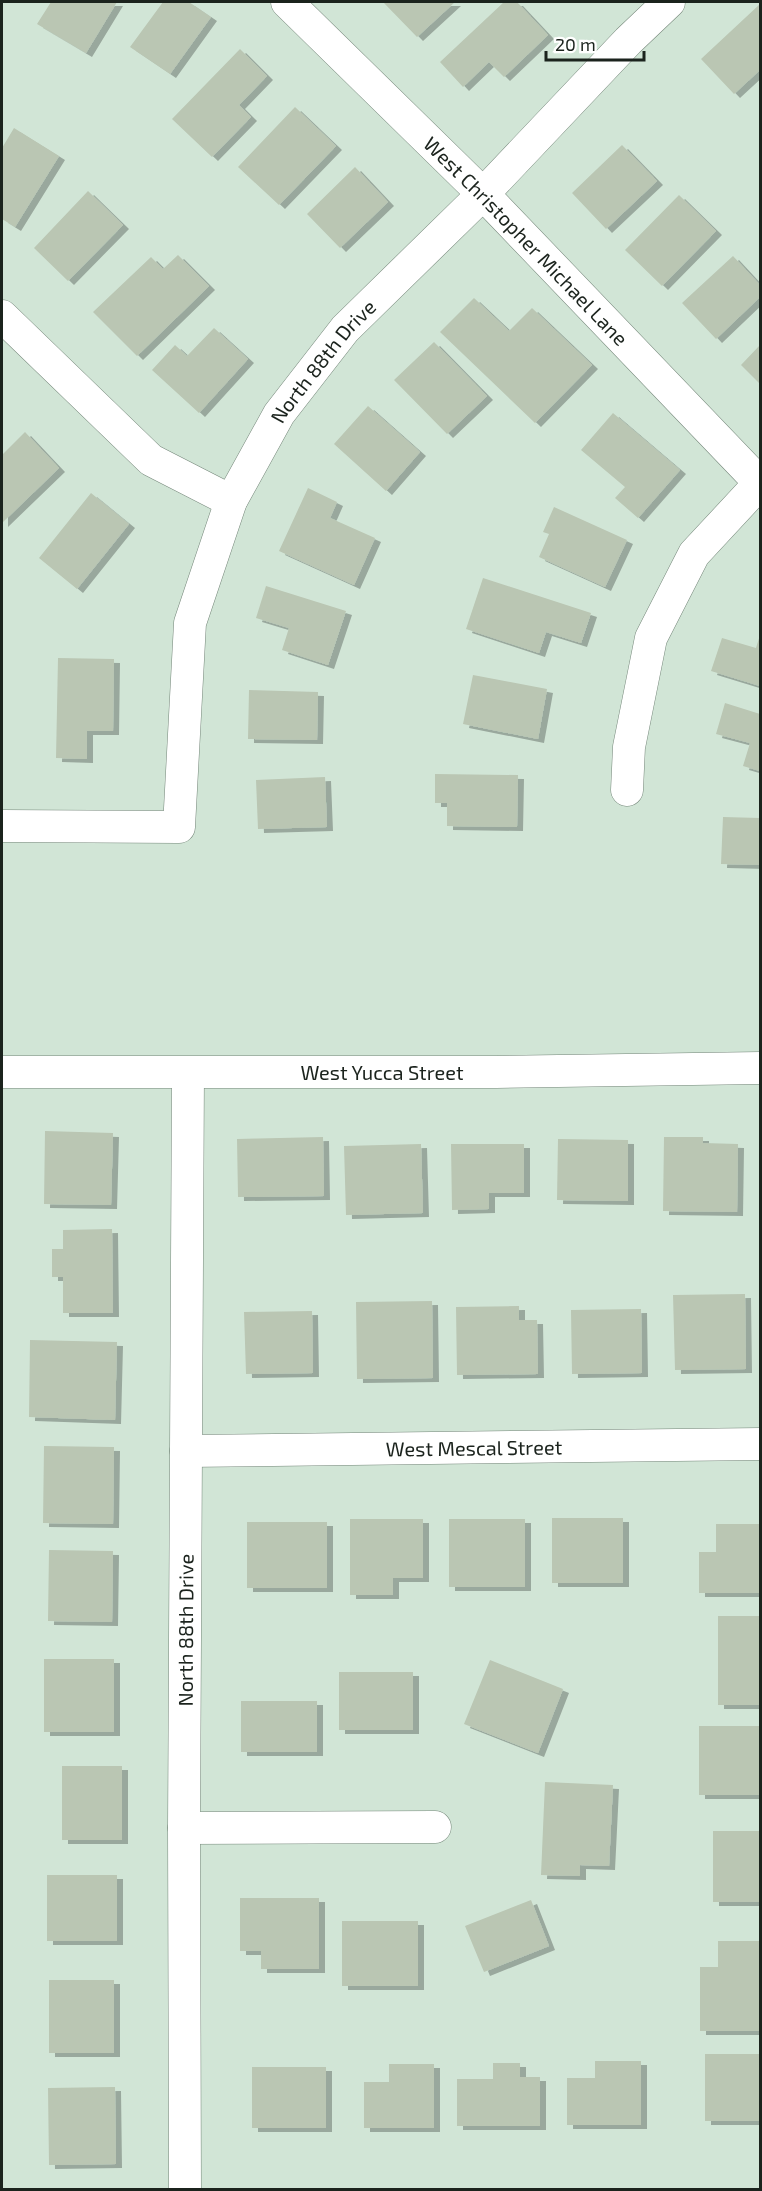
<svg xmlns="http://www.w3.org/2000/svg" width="762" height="2191" font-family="'Exo 2',sans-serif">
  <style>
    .building { fill: #bac6b3; filter: url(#shadow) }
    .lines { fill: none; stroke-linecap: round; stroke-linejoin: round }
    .minor-casing { stroke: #748679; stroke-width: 33 }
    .minor { stroke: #fff; stroke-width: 32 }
    .labels { text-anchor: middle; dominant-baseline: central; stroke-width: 4.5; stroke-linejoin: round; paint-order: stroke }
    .street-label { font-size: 20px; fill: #1b231d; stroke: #fff }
  </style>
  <defs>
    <filter id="shadow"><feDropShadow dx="6" dy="4" stdDeviation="0" flood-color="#0004"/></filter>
  </defs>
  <rect width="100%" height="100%" fill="#d1e5d6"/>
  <path class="building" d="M51,2H117L86,53L37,24Z
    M163,2H189L211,17L170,74L130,47Z
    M383,2H455L417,37Z
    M504,2H517L548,35L504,77L489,62L463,87L440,62Z
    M760,4V70L734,94L701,59Z
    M240,49L267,76L239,105L251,117L212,157L172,119Z
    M295,107L336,146L279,205L238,167Z
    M14,128L59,156L15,227L2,219V148Z
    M622,145L657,181L606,229L572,193Z
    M355,167L388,202L340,248L307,214Z
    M88,191L123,225L68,281L34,248Z
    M679,195L716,231L662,286L625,250Z
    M178,255L209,286L137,356L93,312L151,257L163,269Z
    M733,256L760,285V297L716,339L682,303Z
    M474,298L509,331L532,308L592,365L535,423L440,332Z
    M214,328L248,359L199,413L152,370L175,345L187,356Z
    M434,342L487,396L447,434L394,380Z
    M760,345V384L741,365Z
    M368,406L420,452L386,491L334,444Z
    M613,413L680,470L638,518L615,498L625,487L581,450Z
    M25,432L59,468L2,523V455Z
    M308,488L337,502L330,518L375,538L354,585L279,551Z
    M91,493L129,524L77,589L39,558Z
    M554,507L627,540L605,587L539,557L549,534L543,532Z
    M483,578L591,613L581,643L546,632L539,653L466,629Z
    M266,586L346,611L328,665L282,650L289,628L256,618Z
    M760,635V686L711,671L722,638L756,648Z
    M58,658L114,659L113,731H87V759L56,758Z
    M473,675L547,689L538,739L463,724Z
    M249,690L318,692L317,740L248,739Z
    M725,703L760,714V771L743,766L750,743L716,734Z
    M435,774L518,775L517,827L447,826V803H435Z
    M325,777L327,827L258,829L256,780Z
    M723,817L760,818V865L721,864Z
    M45,1131L113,1133L111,1205L44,1204Z
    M323,1137L324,1196L238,1197L237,1139Z
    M664,1137H703V1143L738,1144L737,1212L663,1211Z
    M558,1139L628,1140V1201L557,1200Z
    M421,1144L423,1213L346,1215L344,1146Z
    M451,1144H524V1193H489V1209L452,1210Z
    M112,1229L113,1313H63V1277H52V1249H63V1230Z
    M745,1294L746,1369L675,1370L673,1295Z
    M432,1301L433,1378L357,1379L356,1302Z
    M519,1306V1320H537L538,1374L457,1375L456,1307Z
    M641,1309L642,1373L572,1374L571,1310Z
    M312,1311L313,1373L246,1374L244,1312Z
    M30,1340L117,1342L115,1420L29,1417Z
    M44,1446L114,1447L113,1524L43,1523Z
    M552,1518H623V1583H552Z
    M350,1519H423V1578H393V1595H350Z
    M449,1519H525V1587H449Z
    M247,1522H327V1588H247Z
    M716,1524H760V1593H699V1552H716Z
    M49,1550L113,1551L112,1622L48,1621Z
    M718,1616H760V1705H718Z
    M44,1659H114V1732H44Z
    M490,1660L563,1689L538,1753L464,1724Z
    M339,1672H413V1730H339Z
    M241,1701H317V1752H241Z
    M699,1726H760V1795H699Z
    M62,1766H122V1840H62Z
    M545,1782L613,1785L609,1866L580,1865V1876L541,1875Z
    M713,1831H760V1902H713Z
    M47,1875H117V1941H47Z
    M240,1898H319V1969H261V1951H240Z
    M531,1900L549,1946L484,1972L465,1926Z
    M342,1921H418V1986H342Z
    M718,1941H760V2031H700V1967H718Z
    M49,1980H114V2053H49Z
    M705,2054H760V2121H705Z
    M595,2061H641V2125H567V2078H595Z
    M493,2063H520V2077H540V2126H457V2079H493Z
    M389,2064H434V2128H364V2082H389Z
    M252,2067H326V2128H252Z
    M115,2087L116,2164L49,2165L48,2088Z"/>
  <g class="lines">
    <g class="minor-casing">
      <g id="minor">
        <path id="s1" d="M287,2L483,194L760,483L694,554L651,638L629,747L627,790"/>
        <path d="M2,316L151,460L231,501"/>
        <path id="s2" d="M2,826L179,827L190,623L231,501L279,414L345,329L483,194L628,41L669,2"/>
        <path id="s3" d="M2,1072H496L760,1068"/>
        <path id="s4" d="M186,1451L760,1444"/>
        <path d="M184,1828L435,1827"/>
        <path id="s5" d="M185,2190L184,1828L188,1073"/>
      </g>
    </g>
    <use href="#minor" class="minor"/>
  </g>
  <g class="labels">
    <g class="street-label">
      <text stroke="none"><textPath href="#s1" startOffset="338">West Christopher Michael Lane</textPath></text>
      <text stroke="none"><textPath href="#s2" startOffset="678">North 88th Drive</textPath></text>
      <text stroke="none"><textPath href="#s3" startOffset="380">West Yucca Street</textPath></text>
      <text stroke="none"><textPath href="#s4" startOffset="288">West Mescal Street</textPath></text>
      <text stroke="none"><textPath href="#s5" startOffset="560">North 88th Drive</textPath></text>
    </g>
  </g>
  <rect width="762" height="2191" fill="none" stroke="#1b231d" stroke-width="6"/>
  <path d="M546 51v9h98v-9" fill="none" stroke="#1b231d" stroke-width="3"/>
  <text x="555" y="51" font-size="18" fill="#1b231d" stroke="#ffffff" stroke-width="4.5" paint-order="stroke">20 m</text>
</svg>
